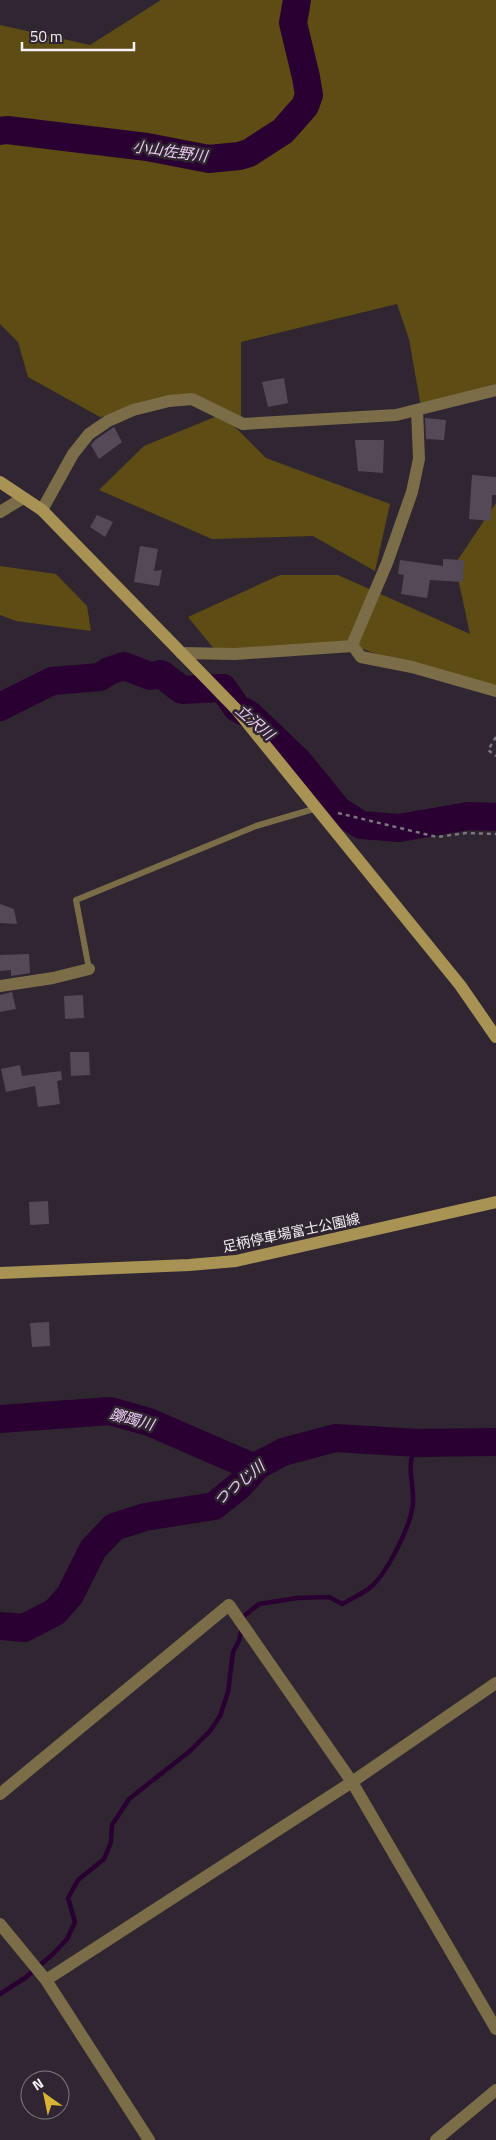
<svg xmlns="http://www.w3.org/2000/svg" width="496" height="2140" font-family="'Titillium Web','Noto Sans JP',sans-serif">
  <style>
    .green { fill: #5d4c13 }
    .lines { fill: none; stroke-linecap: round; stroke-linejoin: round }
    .stream { stroke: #290031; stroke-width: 4.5 }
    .river { stroke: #290031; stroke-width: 28 }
    .building { fill: #544956 }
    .path { stroke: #7d757f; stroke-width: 2.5; stroke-dasharray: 4 4; stroke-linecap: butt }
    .lane { stroke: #7a6d48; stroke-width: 6 }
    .street { stroke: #7a6d48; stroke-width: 12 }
    .secondary { stroke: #a89355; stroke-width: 12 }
    .labels { text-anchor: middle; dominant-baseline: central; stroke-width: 5; stroke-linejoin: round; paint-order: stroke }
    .street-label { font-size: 14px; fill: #f7f0f8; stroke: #302632 }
    .water-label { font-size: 15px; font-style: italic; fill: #efcff5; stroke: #302632 }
  </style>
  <rect width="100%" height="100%" fill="#302632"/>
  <path class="green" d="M161,0H496V384L421,407L409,339L397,304L241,342V419L181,400L100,417L28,377L18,342L0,324V25L90,45Z
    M222,414L266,458L390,504L375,571L313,536L212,539L99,490L144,446Z
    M496,503V685L412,667L352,645L215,650L188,617L280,575H338L470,634L455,564Z
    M0,566L56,574L87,606L91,631L16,621L0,615Z"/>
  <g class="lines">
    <path class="stream" d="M243,1621L244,1616L259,1604L297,1598L329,1597L342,1604C352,1598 363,1594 372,1586C388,1571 414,1521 413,1499C413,1475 405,1466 418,1443
      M0,1994L25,1978L53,1954L67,1939L75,1922L68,1898L78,1880L104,1859L111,1842L112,1825L129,1799L190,1751L210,1731L220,1716L228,1692L233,1652L239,1641L242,1628"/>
    <path class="river" d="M0,131L7,130L147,147L209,159L239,156L249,153L283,131L305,106L309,95L306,77L293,23L297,0
      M0,707L52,681L100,677L109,671L124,666L150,676L161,674L182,690L223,688L237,708L250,715L298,761L338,810L361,825L399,828L468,816L496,817
      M0,1419L110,1411L149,1422L255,1468
      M0,1626L24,1628L55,1612L70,1595L93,1549L114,1527L145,1517L214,1506L240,1485L257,1466L283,1452L335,1438L418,1443L496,1442"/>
  </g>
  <path class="building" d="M284,378L288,403L268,407L262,382Z
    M425,418L446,420L444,440L426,439Z
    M114,427L122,442L99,459L91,445L95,440Z
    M355,440H384L383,473L358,471Z
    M472,475L496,477V495H492L491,521L469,519Z
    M97,515L113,522L105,537L90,527Z
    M140,546L158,549L154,571L162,570L159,586L134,582Z
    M443,559L464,560L463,582L430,580L427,598L401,594L404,575L398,574L400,560L443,566Z
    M0,904L14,909L17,924L0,923Z
    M29,954L30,973L11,976V970L0,971V955Z
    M12,992L16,1009L0,1012V995Z
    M83,995L84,1018L65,1019L64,996Z
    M70,1052H89L90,1075L71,1076Z
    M20,1065L22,1076L61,1071L62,1080L57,1081L60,1104L38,1107L35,1086L6,1092L1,1069Z
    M48,1201L49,1224L30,1225L29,1202Z
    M49,1322L50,1346L32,1347L30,1323Z"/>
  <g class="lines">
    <path class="path" d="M496,737L488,750L496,756
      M338,813L437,837L466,833L496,834"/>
    <path class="lane" d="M89,969L76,900L256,826L317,808"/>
    <path class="street" d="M42,510L73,454L89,434L108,421L133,410L169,401L192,399L243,424L396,415L496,390
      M0,512L23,498
      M353,646L352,645L387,563L412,492L419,459L417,410
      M181,653L235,654L353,646L361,657L412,667L496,691
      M0,986L53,978L89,969
      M0,1794L229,1605L352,1782L496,2029
      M0,1924L46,1980L149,2140
      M46,1980L352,1782L496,1683
      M436,2140L496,2090"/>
    <path class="secondary" d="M0,482L42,510L236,709L460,985L496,1037
      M0,1273L189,1265L236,1261L496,1202"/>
  </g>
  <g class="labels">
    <g class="street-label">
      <text transform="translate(291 1232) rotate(-12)">足柄停車場富士公園線</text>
    </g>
    <g class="water-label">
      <text transform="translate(170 151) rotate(8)">小山佐野川</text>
      <text transform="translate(255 722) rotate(41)">立沢川</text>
      <text transform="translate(132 1419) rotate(15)">躑躅川</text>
      <text transform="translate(239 1483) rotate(-39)">つつじ川</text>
    </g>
  </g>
  <g transform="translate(45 2095) rotate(327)"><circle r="24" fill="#302632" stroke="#807781"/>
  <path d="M0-4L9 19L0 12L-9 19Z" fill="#d9b334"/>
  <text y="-8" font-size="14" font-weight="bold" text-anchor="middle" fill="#f7f0f8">N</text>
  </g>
  <path d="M22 42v8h112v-8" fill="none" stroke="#f7f0f8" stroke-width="2.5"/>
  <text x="30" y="42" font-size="15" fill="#f7f0f8" stroke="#302632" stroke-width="4" paint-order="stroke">50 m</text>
</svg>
